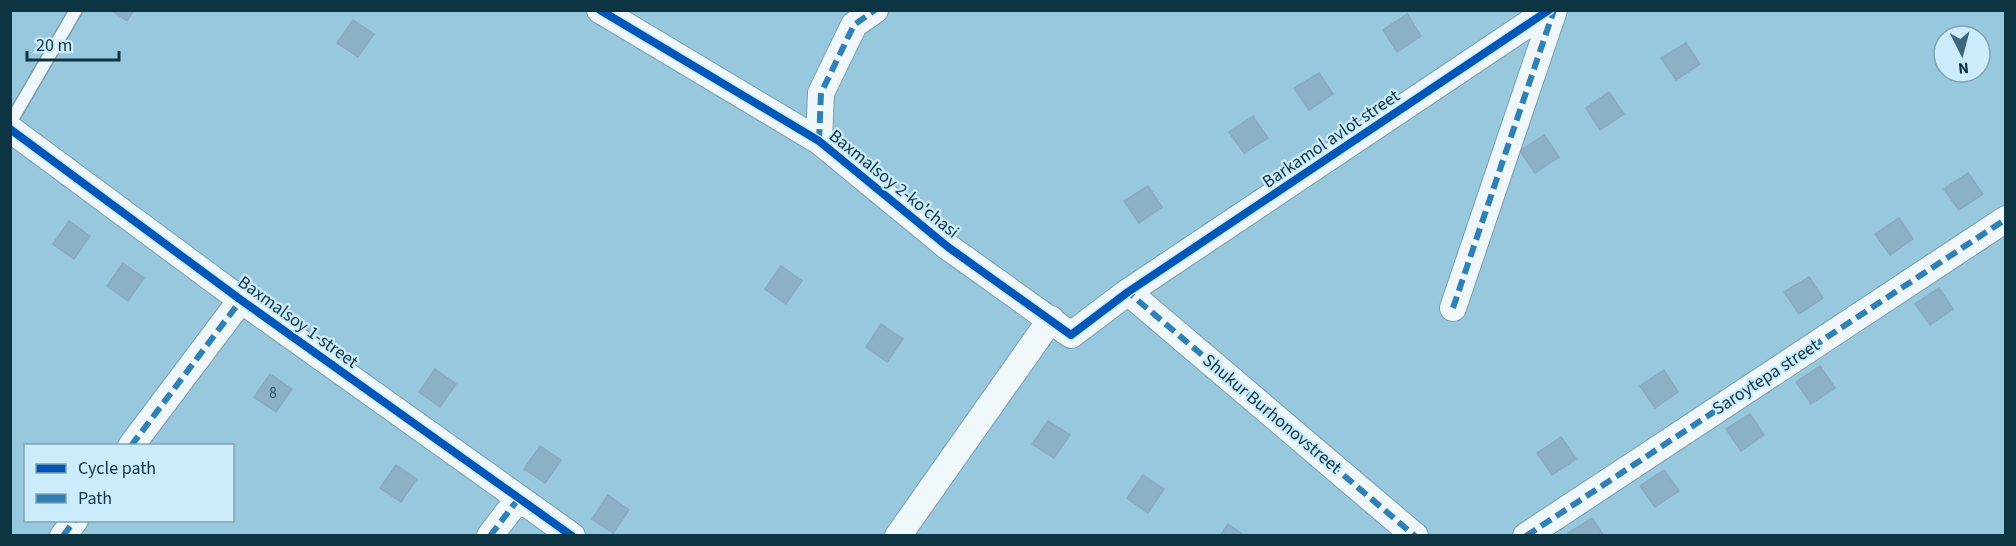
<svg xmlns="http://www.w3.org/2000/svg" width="2016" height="546" font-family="'Source Sans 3',sans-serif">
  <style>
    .building { fill: #8cb0c6; stroke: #8aabbf; stroke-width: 1.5 }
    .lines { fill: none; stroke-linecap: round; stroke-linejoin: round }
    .lane-casing { stroke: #779eaf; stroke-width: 15 }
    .street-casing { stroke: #779eaf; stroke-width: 28 }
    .lane { stroke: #f0f7fa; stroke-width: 12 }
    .street { stroke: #f0f7fa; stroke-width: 26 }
    .quiet { stroke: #2e80b7; stroke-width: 6; stroke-dasharray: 12 6; stroke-linecap: butt }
    .cycleway-casing { stroke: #ccecfc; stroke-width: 11 }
    .cycleway { stroke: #0057b8; stroke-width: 8 }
    .labels { text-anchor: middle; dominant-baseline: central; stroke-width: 4.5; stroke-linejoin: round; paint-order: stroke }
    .number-label { font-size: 15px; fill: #305666 }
    .street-label { font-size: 18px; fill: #0d3443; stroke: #ccecfc }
  </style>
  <rect width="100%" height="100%" fill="#98c8dd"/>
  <path class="building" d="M111,10H134L127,21Z
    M1407,14L1421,36L1397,52L1383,30Z
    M353,20L374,34L358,57L337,43Z
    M1686,43L1700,64L1676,80L1661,58Z
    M1319,73L1333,94L1309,110L1294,88Z
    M1609,92L1624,114L1600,130L1586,108Z
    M1253,116L1268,138L1244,153L1229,132Z
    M1544,135L1559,157L1535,173L1520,151Z
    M1968,173L1983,194L1959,210L1944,189Z
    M1148,186L1162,207L1139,223L1124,201Z
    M1899,218L1913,239L1890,255L1875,234Z
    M69,221L90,236L74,259L53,244Z
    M123,263L144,278L128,301L107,286Z
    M781,266L802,281L786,304L765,289Z
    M1809,277L1823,298L1799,314L1784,292Z
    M1939,288L1953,309L1930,325L1915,304Z
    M881,324L903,339L887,362L866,347Z
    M1820,366L1835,388L1811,404L1796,382Z
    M435,369L456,384L440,407L419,392Z
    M1664,370L1678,392L1655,408L1640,386Z
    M270,374L292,389L276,412L254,397Z
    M1750,414L1764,435L1741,451L1726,429Z
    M1048,421L1070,435L1054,458L1032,444Z
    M1561,437L1576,459L1552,475L1537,453Z
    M540,446L561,460L545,483L524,469Z
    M396,465L417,479L401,502L380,488Z
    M1664,470L1679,491L1655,507L1640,486Z
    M1143,475L1164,489L1148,513L1127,498Z
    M608,495L629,510L613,533L592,519Z
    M1592,518L1604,536H1570L1568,533Z
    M1228,524L1245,536H1220Z"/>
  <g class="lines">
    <g class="lane-casing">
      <path id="lane" d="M10,123L76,10"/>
    </g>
    <g class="street-casing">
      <path id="street" d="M600,10L819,141L948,247L1071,335L1128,292L1549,10
        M10,129L241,300L572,536
        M819,141L821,93L854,25L875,10
        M1128,292L1415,536
        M1453,308L1554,10
        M131,446L241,300
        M63,536L75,520
        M490,536L519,498
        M898,536L1051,319
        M1526,536L2006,219"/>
    </g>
    <use href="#lane" class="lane"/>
    <use href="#street" class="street"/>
    <path class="quiet" d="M819,141L821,93L854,25L875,10
      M1132,289L1128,292L1415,536
      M1453,308L1554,10
      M131,446L241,300
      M63,536L75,520
      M490,536L519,498
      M1526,536L2006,219"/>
    <g class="cycleway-casing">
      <path id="cycleway" d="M600,10L819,141L948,247L1071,335L1128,292L1549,10
        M10,129L241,300L572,536"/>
    </g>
    <use href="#cycleway" class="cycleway"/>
  </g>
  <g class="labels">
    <g class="number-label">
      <text x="273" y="393">8</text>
    </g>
    <g class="street-label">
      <text transform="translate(1331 139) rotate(-34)">Barkamol avlot street</text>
      <text transform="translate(894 184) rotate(39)">Baxmalsoy 2-ko'chasi</text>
      <text transform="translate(298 322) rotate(36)">Baxmalsoy 1-street</text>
      <text transform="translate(1766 377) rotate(-33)">Saroytepa street</text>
      <text transform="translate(1272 414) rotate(40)">Shukur Burhonovstreet</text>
    </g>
  </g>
  <rect width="2016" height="546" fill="none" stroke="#0d3443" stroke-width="24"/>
  <rect x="24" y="444" width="210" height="78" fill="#ccecfc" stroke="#80a2b2" stroke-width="1.5"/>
  <rect x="36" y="464" width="30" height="9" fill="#0057b8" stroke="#80a2b2" stroke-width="1.5"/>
  <text x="78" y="474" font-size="18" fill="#0d3443">Cycle path</text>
  <rect x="36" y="494" width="30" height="9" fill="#2e80b7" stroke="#80a2b2" stroke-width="1.5"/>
  <text x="78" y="504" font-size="18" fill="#0d3443">Path</text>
  <g transform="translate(1962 54) rotate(174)"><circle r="28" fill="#ccecfc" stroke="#80a2b2" stroke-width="1.5"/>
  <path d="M0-4.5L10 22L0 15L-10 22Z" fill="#3e6879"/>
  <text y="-9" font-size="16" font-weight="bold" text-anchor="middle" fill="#0d3443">N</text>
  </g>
  <path d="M27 51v9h92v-9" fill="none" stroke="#0d3443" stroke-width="3"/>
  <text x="36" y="51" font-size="18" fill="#0d3443" stroke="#ccecfc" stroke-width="4.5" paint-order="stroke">20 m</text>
</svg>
